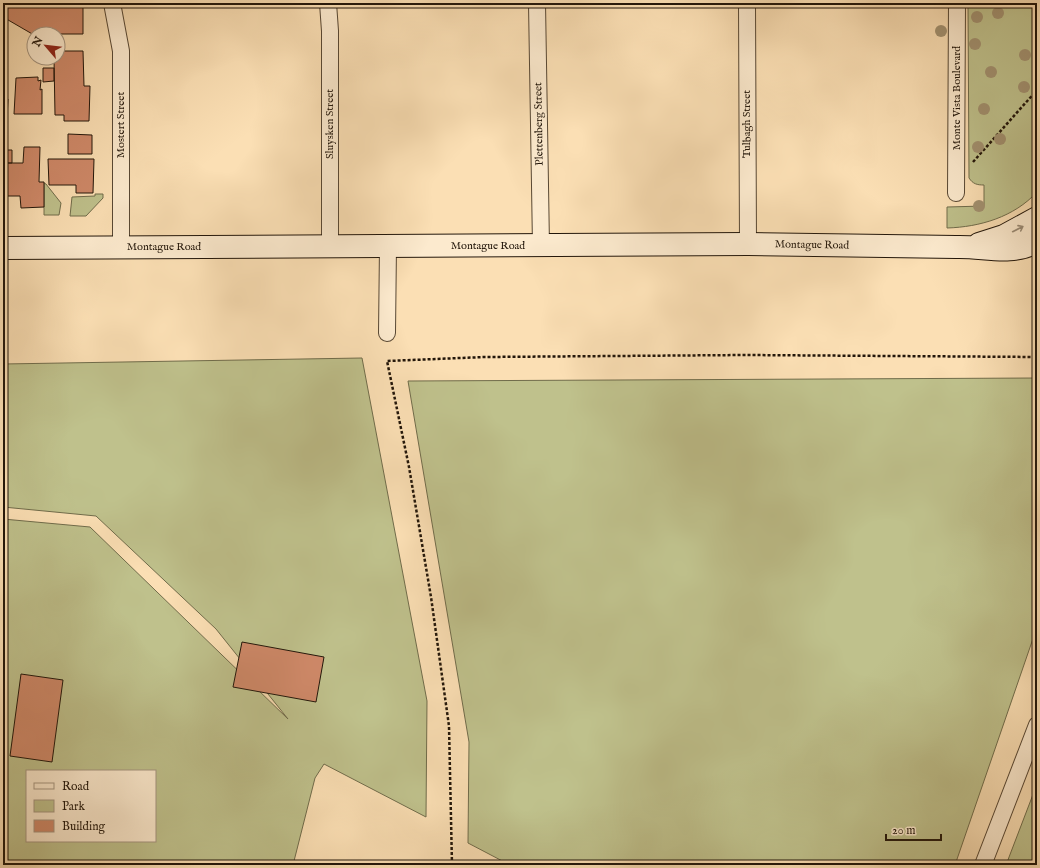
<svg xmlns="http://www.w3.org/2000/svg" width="1040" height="868" font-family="'IM FELL English',serif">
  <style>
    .green { fill: #bfc18c; stroke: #706c4b; fill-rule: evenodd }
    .building { fill: #cf8969; stroke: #22160a }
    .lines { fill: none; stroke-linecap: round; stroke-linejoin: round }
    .street-casing { stroke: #584834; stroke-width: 18 }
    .secondary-casing { stroke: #22160a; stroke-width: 24 }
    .path { stroke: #22160a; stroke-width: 2.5; stroke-dasharray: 3 2; stroke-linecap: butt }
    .street { stroke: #fceace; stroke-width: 16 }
    .secondary { stroke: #fceace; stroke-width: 22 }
    .tree { fill: #a29170 }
    .oneway { stroke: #9a8b76 }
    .labels { text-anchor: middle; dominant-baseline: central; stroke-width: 3; stroke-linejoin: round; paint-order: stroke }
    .street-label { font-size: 11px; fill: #22160a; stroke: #fceace }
  </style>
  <rect width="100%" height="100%" fill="#fbdfb4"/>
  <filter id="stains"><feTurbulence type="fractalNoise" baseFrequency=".005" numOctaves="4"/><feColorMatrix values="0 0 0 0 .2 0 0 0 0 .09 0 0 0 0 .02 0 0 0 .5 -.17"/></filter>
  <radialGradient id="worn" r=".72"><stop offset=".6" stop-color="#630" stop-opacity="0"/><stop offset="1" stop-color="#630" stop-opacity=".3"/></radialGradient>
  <path class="green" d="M968,3H1037V192C1014,217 980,227 947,228V207L984,206V185C977,185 973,184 969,178Z
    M44,183L46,184L61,203L59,215H44Z
    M95,194H103V198L86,216H70L72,197L95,196Z
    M362,358L427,701L426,817L324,764L315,778L293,865H3V519L90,527L288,719L216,629L96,516L3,507V364ZM27,771H155V841H27Z
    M1037,378V627L955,865H510L468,843L469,742L408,381Z
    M1037,784V865H1006Z"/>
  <path class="building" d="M3,3H83V34H34V35L3,17Z
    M58,51H83L84,86H90L89,121H64V115H55L54,58H58Z
    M43,68H54V81L43,82Z
    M38,77V81L41,80L40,90L42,89V114H14L16,78Z
    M3,99H8L7,118H3Z
    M68,134L92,135V154H68Z
    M24,147H40L39,182H44V207L21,208L20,196H3V163H23Z
    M3,150H12V163H3Z
    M48,159H94L93,193H76V185H49Z
    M242,642L324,657L316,702L233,687Z
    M21,674L63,680L52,762L10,756Z"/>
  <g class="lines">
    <g class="street-casing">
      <path id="street" d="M112,3L121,51V247
        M328,3L330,31V246
        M537,3L541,246
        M747,3L748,244
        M956,193L957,3
        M387,333L388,246
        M983,865L1037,725"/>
    </g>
    <g class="secondary-casing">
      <path id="secondary" d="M979,244L1004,236L1037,218
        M3,248L748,244L956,247C985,246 1009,256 1037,242"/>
    </g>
    <path class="path" d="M973,162L1037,90
      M452,865L449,726L431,597L409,467L387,361L485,357L745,355L1037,357"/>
    <use href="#street" class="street"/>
    <use href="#secondary" class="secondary"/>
  </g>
  <g class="tree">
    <circle cx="998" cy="13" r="6"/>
    <circle cx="977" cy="17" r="6"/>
    <circle cx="941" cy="31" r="6"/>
    <circle cx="975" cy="44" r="6"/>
    <circle cx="1025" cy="55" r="6"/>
    <circle cx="991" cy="72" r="6"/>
    <circle cx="1024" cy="87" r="6"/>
    <circle cx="984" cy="109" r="6"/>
    <circle cx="1000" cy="139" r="6"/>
    <circle cx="978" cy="147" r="6"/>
    <circle cx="979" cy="206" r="6"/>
  </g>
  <defs><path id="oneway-shaft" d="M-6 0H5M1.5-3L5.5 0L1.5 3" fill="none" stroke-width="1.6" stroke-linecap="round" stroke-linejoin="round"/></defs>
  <use class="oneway" href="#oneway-shaft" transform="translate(1018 229) rotate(-27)"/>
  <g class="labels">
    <g class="street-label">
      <text transform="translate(957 98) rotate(-90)">Monte Vista Boulevard</text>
      <text transform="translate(330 124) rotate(-90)">Sluysken Street</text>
      <text transform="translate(539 124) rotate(-91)">Plettenberg Street</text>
      <text transform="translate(747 124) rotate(-90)">Tulbagh Street</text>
      <text transform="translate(121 125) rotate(-90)">Mostert Street</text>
      <text transform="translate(812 245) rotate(1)">Montague Road</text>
      <text x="488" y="246">Montague Road</text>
      <text x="164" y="247">Montague Road</text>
    </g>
  </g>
  <rect width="1040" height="868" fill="none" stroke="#fbdfb4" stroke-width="16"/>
  <rect x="4" y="4" width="1032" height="860" fill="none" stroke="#22160a" stroke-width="2"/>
  <rect x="8" y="8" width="1024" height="852" fill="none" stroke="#22160a"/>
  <rect x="26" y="770" width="130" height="72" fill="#fceace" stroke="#a59580"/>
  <rect x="34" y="783" width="20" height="6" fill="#fceace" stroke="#a59580"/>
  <text x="62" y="790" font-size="12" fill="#22160a">Road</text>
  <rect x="34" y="800" width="20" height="12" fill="#bfc18c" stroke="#a59580"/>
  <text x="62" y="810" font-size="12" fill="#22160a">Park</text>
  <rect x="34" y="820" width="20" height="12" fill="#cf8969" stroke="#a59580"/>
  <text x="62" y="830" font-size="12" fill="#22160a">Building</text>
  <g transform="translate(46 46) rotate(298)"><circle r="19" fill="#fceace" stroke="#a59580"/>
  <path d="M0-3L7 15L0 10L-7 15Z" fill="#8f2418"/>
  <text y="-6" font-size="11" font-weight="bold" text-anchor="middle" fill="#22160a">N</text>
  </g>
  <path d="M886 834v6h55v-6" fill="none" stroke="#22160a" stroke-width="2"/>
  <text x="892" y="834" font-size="12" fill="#22160a" stroke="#fceace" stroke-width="3" paint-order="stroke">20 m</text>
  <rect width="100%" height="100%" filter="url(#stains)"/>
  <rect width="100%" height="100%" fill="url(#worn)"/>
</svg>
